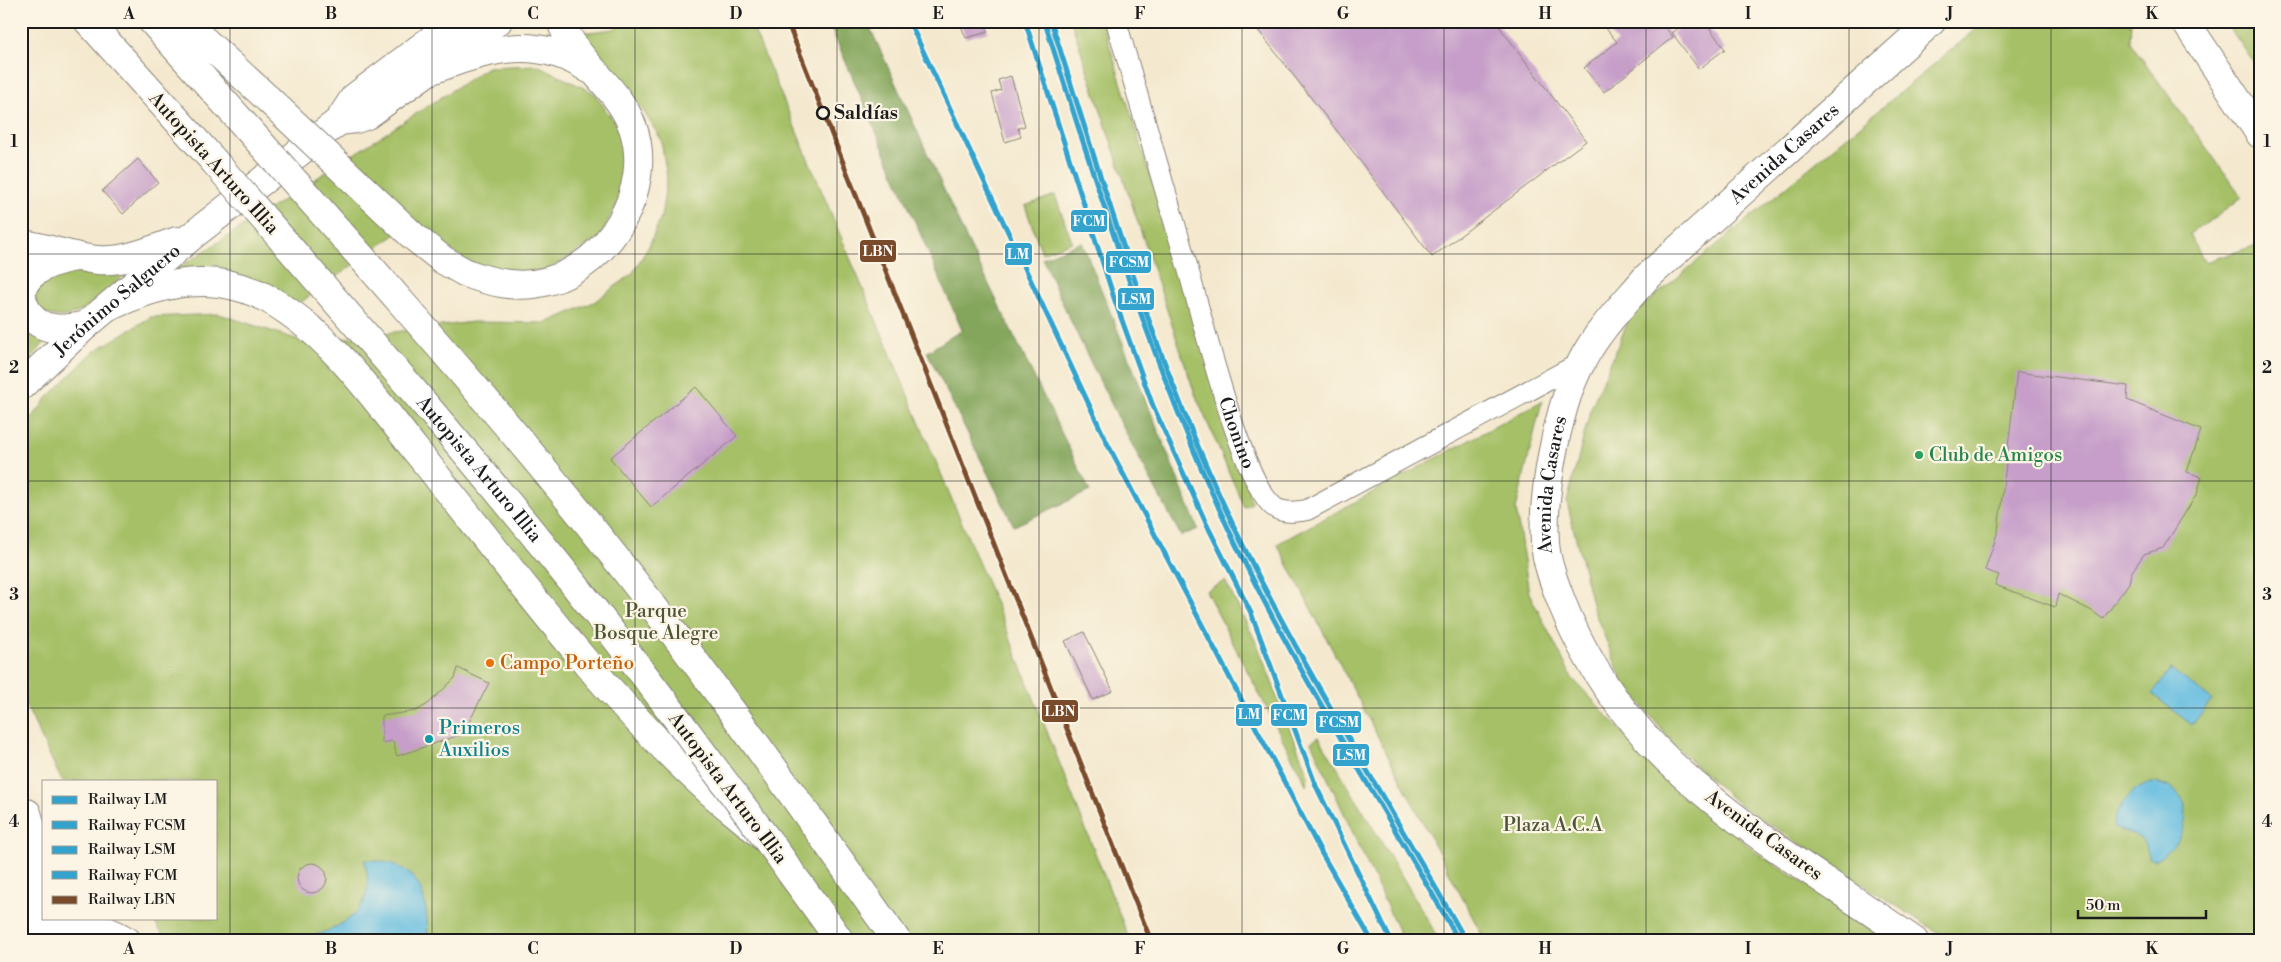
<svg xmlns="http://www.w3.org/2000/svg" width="2281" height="962" font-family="'Libre Bodoni',serif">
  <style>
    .green { fill: #a5c066; stroke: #606e41 }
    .forest { fill: #84a65b; stroke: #50613c }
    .water { fill: #62bce0; stroke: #3f6c7e }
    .building { fill: #c69ec9 }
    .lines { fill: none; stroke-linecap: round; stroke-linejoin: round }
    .street-casing { stroke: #888276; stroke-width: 22 }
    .secondary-casing { stroke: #888276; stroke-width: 30 }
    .primary-casing { stroke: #888276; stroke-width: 30 }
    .highway-casing { stroke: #888276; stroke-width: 30 }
    .street { stroke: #fff; stroke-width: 20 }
    .secondary { stroke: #fff; stroke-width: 28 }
    .primary { stroke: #fff; stroke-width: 28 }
    .highway { stroke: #fff; stroke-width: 28 }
    .highway-bridge-casing { stroke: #888276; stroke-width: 30; stroke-linecap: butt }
    .highway-bridge { stroke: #fff; stroke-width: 28 }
    .rail-1-casing { stroke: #fcf5e5; stroke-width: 9 }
    .rail-2-casing { stroke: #fcf5e5; stroke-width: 9 }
    .rail-3-casing { stroke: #fcf5e5; stroke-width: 9 }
    .rail-4-casing { stroke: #fcf5e5; stroke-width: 9 }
    .rail-5-casing { stroke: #fcf5e5; stroke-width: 9 }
    .rail-1 { stroke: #33a3ce; stroke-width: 5 }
    .rail-2 { stroke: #33a3ce; stroke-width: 5 }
    .rail-3 { stroke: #33a3ce; stroke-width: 5 }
    .rail-4 { stroke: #33a3ce; stroke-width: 5 }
    .rail-5 { stroke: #7a4b2a; stroke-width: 5 }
    .grid { fill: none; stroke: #1c1c1c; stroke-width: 1; stroke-opacity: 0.55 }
    .stop-dot { fill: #fcf5e5; stroke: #1c1c1c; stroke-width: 2.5 }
    .leisure-dot { fill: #2e9e5b; stroke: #fcf5e5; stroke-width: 2 }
    .food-dot { fill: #e8710a; stroke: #fcf5e5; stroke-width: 2 }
    .culture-dot { fill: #0f9aa8; stroke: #fcf5e5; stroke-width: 2 }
    .labels { text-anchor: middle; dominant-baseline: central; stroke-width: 4.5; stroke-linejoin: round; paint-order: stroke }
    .stop-label { font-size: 19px; font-weight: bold; fill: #1c1c1c; stroke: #fcf5e5; text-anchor: start }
    .street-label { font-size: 19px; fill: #1c1c1c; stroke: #fcf5e5 }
    .leisure-label { font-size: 19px; fill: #27864d; stroke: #fcf5e5; text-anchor: start }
    .park-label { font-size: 19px; fill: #4c5536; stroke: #fcf5e5 }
    .food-label { font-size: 19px; fill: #c56008; stroke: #fcf5e5; text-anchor: start }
    .culture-label { font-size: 19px; fill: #0d838f; stroke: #fcf5e5; text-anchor: start }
    .line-badge { stroke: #fcf5e5; stroke-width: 2 }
    .badge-label { font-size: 14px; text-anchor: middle; font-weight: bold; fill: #fff }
    .neatline { fill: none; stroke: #1c1c1c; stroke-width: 2 }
    .grid-label { font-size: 16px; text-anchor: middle; font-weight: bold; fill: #1c1c1c }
  </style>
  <rect width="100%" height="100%" fill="#fcf5e5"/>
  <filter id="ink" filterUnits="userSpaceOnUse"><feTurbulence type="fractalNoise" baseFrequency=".02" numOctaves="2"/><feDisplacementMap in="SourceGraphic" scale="10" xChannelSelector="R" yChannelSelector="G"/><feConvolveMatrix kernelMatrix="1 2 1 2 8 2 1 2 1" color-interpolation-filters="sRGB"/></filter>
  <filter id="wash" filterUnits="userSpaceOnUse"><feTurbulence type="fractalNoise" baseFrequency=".0096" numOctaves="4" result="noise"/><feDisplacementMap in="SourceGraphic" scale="20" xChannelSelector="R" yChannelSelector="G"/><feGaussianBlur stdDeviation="1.12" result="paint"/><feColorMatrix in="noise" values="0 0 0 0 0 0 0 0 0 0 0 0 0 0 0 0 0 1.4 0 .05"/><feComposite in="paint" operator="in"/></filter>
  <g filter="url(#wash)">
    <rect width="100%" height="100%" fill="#f4e9cf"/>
    <path class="green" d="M625,21H750L1004,623L1130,941H167L152,918H216V781H63L58,773L21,695V432L49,396L93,352L151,317L219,314L308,343L473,322L546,323L594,302L632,274L649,246L661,217L667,178L661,139L642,109L581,33L614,29Z
      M1071,21H1102L1252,503L1244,507L1195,394Z
      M1986,21H2131L2130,42L2242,197L2216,217L2189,234L2205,262L2260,244V941H1951L1737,803L1676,747L1623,682L1593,608L1567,502L1591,408L1630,317Z
      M2225,21H2260V72Z
      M537,65L594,93L625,137L631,178L599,238L546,271L504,272L464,260L414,221L297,305L160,280L488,67Z
      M1055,195L1072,242L1042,253L1025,206Z
      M131,268C112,285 92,312 65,316C57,317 46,314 38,313L33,281L52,270Z
      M21,315L51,335L21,370Z
      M1542,401L1516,509L1529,593L1572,678L1652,763L1757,853L1894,941H1485L1277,544Z
      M1225,581L1257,644L1308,775L1307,786L1206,591Z
      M1319,737L1429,922L1439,941H1403L1311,742Z"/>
    <path class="forest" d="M828,21H867L965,236L1090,491L1014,526L927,352L962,330Z
      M1082,242L1198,529L1181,536C1131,445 1084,353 1042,258Z"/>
    <path class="water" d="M2171,669L2212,700L2192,725L2152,694Z
      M2152,783C2191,786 2194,820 2173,846C2167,852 2163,858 2155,860L2149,858L2143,840L2133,834L2113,828C2114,808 2133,787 2152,783Z
      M364,860C421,861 427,892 428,941H311L313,936C351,924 378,904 364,860Z"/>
    <g id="blocks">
      <path class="building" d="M959,21H985L988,32L966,38Z
        M1251,21H1495L1586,141L1432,257L1351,149Z
        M1600,21H1660L1673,37L1604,92L1584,68L1617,42Z
        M1688,21H1704L1725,49L1699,69L1672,33Z
        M1011,76L1025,126L1018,128L1021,137L1005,142L992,93L1001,90L998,80Z
        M138,159L158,182L123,214L102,191Z
        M2017,372L2128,386L2127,400L2201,430L2187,472L2202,477L2197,494L2163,548L2144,554L2131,573L2129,583L2103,619L2092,611L2058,594L2055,607L1995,585L1999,575L1985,570L1998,531Z
        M696,387L737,436L651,507L610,458Z
        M1084,632L1113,691L1093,700L1065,641Z
        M458,668L489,683L463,734L397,756L393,741L382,743V716L416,711L428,704L455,678Z
        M297 878a15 15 0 1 1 30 0a15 15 0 1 1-30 0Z"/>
    </g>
  </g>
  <g filter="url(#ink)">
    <use href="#blocks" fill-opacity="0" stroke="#888276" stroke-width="1"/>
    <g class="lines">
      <g class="street-casing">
        <g id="street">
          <path id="s1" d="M1116,21C1140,104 1164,187 1188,269C1201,314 1242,483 1274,507C1283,514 1296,512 1307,510L1580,363"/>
        </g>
      </g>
      <g class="secondary-casing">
        <g id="secondary">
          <path d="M339,121L356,119L367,115L498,21"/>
          <path d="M21,244C47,247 72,258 98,260C126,262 151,250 177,241"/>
          <path d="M76,257C49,260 6,279 28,312C33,321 43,327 54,328C64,330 75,327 85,326"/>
          <path id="s2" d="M21,386L85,326L193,235L339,121L354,98L456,21"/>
          <path d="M27,813C41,855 41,896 30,939"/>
          <path d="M28,941C58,917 96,922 127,941"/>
          <path id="s3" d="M1914,941C1847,894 1777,852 1714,801C1646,747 1594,684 1562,603C1555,585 1546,562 1545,542C1543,513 1547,484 1552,456C1557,428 1567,388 1581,363C1597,331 1623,305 1646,278L1932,21"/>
        </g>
      </g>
      <g class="primary-casing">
        <path id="primary" d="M2185,21L2260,134"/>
      </g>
      <g class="highway-casing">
        <path id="highway" d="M88,21L213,160
          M152,21L248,129
          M183,21L268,99
          M429,71C484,50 535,33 589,69
          M466,273C493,283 519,289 548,281C609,265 654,189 633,128C618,85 575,63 561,21
          M107,308C160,282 215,269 270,300C330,334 372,395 414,448C475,523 533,601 596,674C630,713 665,751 704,786C724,805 747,821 767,840C776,850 784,863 791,873C808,896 824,918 840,941"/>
      </g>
      <use href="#street" class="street"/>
      <use href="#secondary" class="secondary"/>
      <use href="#primary" class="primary"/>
      <use href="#highway" class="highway"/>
      <g class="highway-bridge-casing">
        <g id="highway-bridge">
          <path d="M268,99L413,236L443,260L466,273"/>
          <path d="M248,129C352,246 456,363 556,484C677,631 787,786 897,941"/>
          <path id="s4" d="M213,160C327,291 442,421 552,557C627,649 697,746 769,842"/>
        </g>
      </g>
      <use href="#highway-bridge" class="highway-bridge"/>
      <g class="rail-1-casing">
        <path id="rail-1" d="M909,21L1108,445L1322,854L1372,941"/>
      </g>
      <g class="rail-2-casing">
        <path id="rail-2" d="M1051,21C1104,188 1154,356 1228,514C1297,662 1387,799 1466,941"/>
      </g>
      <g class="rail-3-casing">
        <path id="rail-3" d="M1045,23C1098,189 1149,356 1222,515C1289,663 1380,799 1459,941"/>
      </g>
      <g class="rail-4-casing">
        <path id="rail-4" d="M1025,21L1115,301L1153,406L1206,523L1251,613L1316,786L1391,941"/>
      </g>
      <g class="rail-5-casing">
        <path id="rail-5" d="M787,21L1151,941"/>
      </g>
      <use href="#rail-1" class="rail-1"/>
      <use href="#rail-2" class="rail-2"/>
      <use href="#rail-3" class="rail-3"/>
      <use href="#rail-4" class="rail-4"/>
      <use href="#rail-5" class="rail-5"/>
    </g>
  </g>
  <path class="grid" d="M230,21V941M432,21V941M635,21V941M837,21V941M1039,21V941M1242,21V941M1444,21V941M1646,21V941M1849,21V941M2051,21V941M21,254H2260M21,481H2260M21,708H2260"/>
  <circle class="stop-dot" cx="823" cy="113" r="6"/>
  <circle class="leisure-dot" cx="1919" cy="455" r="5"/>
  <circle class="food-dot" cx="490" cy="663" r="5"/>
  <circle class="culture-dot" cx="429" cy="739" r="5"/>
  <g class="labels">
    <g class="stop-label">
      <text x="834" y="113">Saldías</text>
    </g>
    <g class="street-label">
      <text stroke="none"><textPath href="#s3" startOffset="1038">Avenida Casares</textPath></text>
      <text transform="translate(214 163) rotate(48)">Autopista Arturo Illia</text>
      <text stroke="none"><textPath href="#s2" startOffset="129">Jerónimo Salguero</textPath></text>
      <text stroke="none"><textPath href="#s1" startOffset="429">Chonino</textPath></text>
      <text stroke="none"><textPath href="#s4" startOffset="408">Autopista Arturo Illia</textPath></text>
      <text stroke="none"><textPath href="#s3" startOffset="618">Avenida Casares</textPath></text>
      <text transform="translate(728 788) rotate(53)">Autopista Arturo Illia</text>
      <text transform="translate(1764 835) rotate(36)">Avenida Casares</text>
    </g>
    <g class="leisure-label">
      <text x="1929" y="455">Club de Amigos</text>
    </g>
    <g class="park-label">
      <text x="656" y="611">Parque<tspan x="656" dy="22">Bosque Alegre</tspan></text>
      <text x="1553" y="825">Plaza A.C.A</text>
    </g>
    <g class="food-label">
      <text x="500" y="663">Campo Porteño</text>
    </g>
    <g class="culture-label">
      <text x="439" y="728">Primeros<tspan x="439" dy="22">Auxilios</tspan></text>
    </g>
  </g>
  <g class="line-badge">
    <rect x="1070" y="209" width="38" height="24" rx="5" fill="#33a3ce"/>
    <rect x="859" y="239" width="38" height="24" rx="5" fill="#7a4b2a"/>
    <rect x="1004" y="242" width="29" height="24" rx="5" fill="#33a3ce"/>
    <rect x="1105" y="250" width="47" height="24" rx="5" fill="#33a3ce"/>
    <rect x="1117" y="287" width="38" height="24" rx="5" fill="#33a3ce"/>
    <rect x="1041" y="699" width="38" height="24" rx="5" fill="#7a4b2a"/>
    <rect x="1235" y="703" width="28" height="24" rx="5" fill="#33a3ce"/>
    <rect x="1270" y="703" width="38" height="24" rx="5" fill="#33a3ce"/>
    <rect x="1315" y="710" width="47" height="24" rx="5" fill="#33a3ce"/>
    <rect x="1332" y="743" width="38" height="24" rx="5" fill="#33a3ce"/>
  </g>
  <g class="badge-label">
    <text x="1089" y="226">FCM</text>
    <text x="878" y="256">LBN</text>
    <text x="1018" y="259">LM</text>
    <text x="1129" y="267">FCSM</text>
    <text x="1136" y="304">LSM</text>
    <text x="1060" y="716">LBN</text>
    <text x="1249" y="719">LM</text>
    <text x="1289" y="720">FCM</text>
    <text x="1339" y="727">FCSM</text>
    <text x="1351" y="760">LSM</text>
  </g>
  <rect width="2281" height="962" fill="none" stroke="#fcf5e5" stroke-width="55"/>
  <rect x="42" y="780" width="175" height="140" fill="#fcf5e5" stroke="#a29e95"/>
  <rect x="52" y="796" width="25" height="8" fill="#33a3ce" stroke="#a29e95"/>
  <text x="88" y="804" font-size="15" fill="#1c1c1c">Railway LM</text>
  <rect x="52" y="821" width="25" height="8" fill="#33a3ce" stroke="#a29e95"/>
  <text x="88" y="830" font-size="15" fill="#1c1c1c">Railway FCSM</text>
  <rect x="52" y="846" width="25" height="8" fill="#33a3ce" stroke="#a29e95"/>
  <text x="88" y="854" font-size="15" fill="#1c1c1c">Railway LSM</text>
  <rect x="52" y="871" width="25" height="8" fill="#33a3ce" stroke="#a29e95"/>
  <text x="88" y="880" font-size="15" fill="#1c1c1c">Railway FCM</text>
  <rect x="52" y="896" width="25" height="8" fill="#7a4b2a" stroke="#a29e95"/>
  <text x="88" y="904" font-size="15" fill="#1c1c1c">Railway LBN</text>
  <path d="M2078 910v8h128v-8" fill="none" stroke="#1c1c1c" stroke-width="2.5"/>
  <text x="2086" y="910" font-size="15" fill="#1c1c1c" stroke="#fcf5e5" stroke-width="4" paint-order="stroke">50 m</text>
  <rect x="28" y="28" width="2226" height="906" class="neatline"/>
  <g class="grid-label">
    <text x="129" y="19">A</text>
    <text x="331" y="19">B</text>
    <text x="533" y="19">C</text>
    <text x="736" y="19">D</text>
    <text x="938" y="19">E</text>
    <text x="1140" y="19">F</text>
    <text x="1343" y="19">G</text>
    <text x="1545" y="19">H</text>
    <text x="1748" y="19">I</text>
    <text x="1950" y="19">J</text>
    <text x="2152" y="19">K</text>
    <text x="14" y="147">1</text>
    <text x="2267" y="147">1</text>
    <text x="14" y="373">2</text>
    <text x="2267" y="373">2</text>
    <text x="14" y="600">3</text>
    <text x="2267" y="600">3</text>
    <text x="14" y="827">4</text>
    <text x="2267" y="827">4</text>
    <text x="129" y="954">A</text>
    <text x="331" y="954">B</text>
    <text x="533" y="954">C</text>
    <text x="736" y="954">D</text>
    <text x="938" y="954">E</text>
    <text x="1140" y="954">F</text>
    <text x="1343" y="954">G</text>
    <text x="1545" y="954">H</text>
    <text x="1748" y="954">I</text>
    <text x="1950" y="954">J</text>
    <text x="2152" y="954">K</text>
  </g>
</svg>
